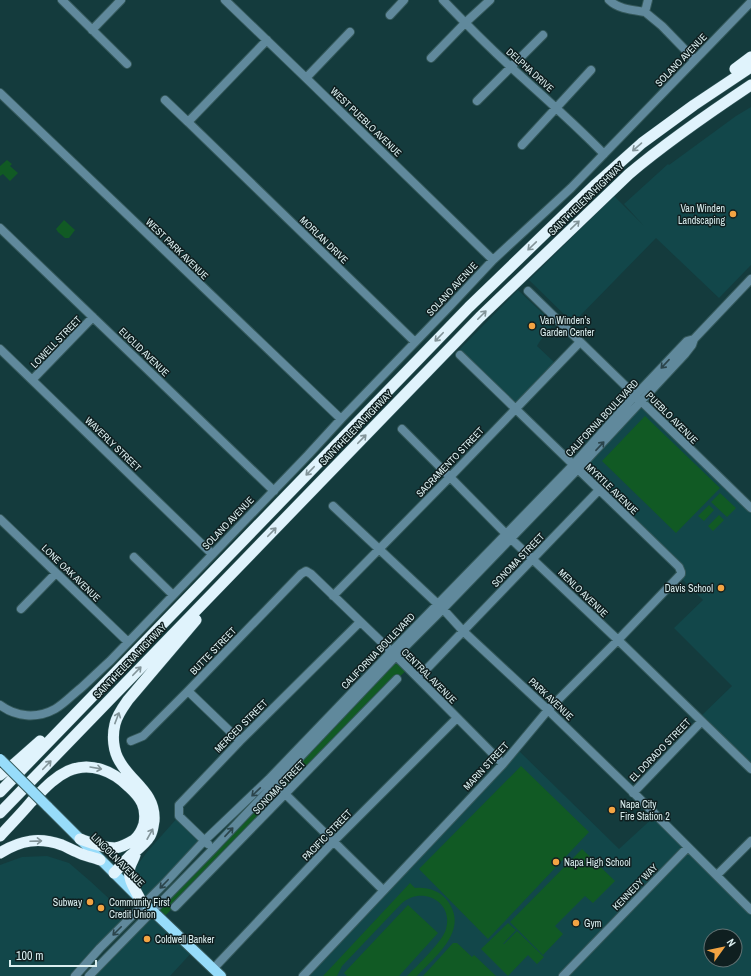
<svg xmlns="http://www.w3.org/2000/svg" width="751" height="976" font-family="'Archivo Narrow',sans-serif">
  <style>
    .built { fill: #12474a; fill-rule: evenodd }
    .green { fill: #115a24 }
    .lines { fill: none; stroke-linecap: round; stroke-linejoin: round }
    .minor-casing { stroke: #34585a; stroke-width: 10 }
    .major-casing { stroke: #34585a; stroke-width: 12 }
    .highway-casing { stroke: #34585a; stroke-width: 12 }
    .minor { stroke: #60899c; stroke-width: 8 }
    .major { stroke: #97dcfa; stroke-width: 10 }
    .highway { stroke: #e0f3fc; stroke-width: 11 }
    .major-bridge-casing { stroke: #34585a; stroke-width: 12; stroke-linecap: butt }
    .major-bridge { stroke: #97dcfa; stroke-width: 10 }
    .oneway { stroke: #829499 }
    .oneway2 { stroke: #2b444b }
    .poi-dot { fill: #f3a443; stroke: #0f1f20; stroke-width: 1.5 }
    .labels { text-anchor: middle; dominant-baseline: central; stroke-width: 3; stroke-linejoin: round; paint-order: stroke }
    .street-label { font-size: 10px; fill: #dbeff0; stroke: #0f1f20 }
    .poi-label { font-size: 10px; fill: #dbeff0; stroke: #0f1f20; text-anchor: start }
  </style>
  <rect width="100%" height="100%" fill="#143b3d"/>
  <path class="built" d="M751,107V265L719,298L656,238L573,323L529,280L614,196L644,226L624,204L668,164L669,165L736,116Z
    M518,290L554,324L540,341L537,346L555,363L515,404L459,350Z
    M641,401L751,508V769L698,719L732,686L674,628L703,600L679,576L681,574L578,469Z
    M516,748L619,849L656,815L751,910V976H303ZM711,936H735V960H711Z
    M179,816L204,841L145,903L130,875L147,852Z
    M47,856L69,863L90,881L118,907L128,920L75,976H0V865L22,857Z
    M153,910L194,950L170,976H95Z"/>
  <path class="green" d="M7,160L12,164L10,166L18,173L10,181L3,174L0,176V166Z
    M64,220L75,230L69,238H65L58,232L56,229Z
    M645,416L720,488L676,533L602,461Z
    M720,493L736,508L727,517L711,502Z
    M709,505L714,510L704,521L698,516Z
    M719,515L724,520L713,531L708,526Z
    M396,656L408,669L397,679L162,919L153,910Z
    M521,766L589,832L488,939L419,869Z
    M582,849L615,881L593,903L585,896L555,926L563,934L543,955L510,922Z
    M410,883L415,888C427,887 438,890 446,899C471,929 436,956 417,976H407C417,966 443,941 446,929C454,901 421,885 401,904L342,966L337,976H323Z
    M408,905L438,933L399,976H347L344,973Z
    M508,923L516,930L503,944H504L517,931L544,957L537,964L528,955L508,976L481,949Z
    M453,943H457L472,957L474,955L496,976H423Z"/>
  <g class="lines">
    <g class="minor-casing">
      <path id="minor" d="M62,0L127,64
        M225,0L306,78L493,260
        M443,0C466,24 489,47 513,69C544,97 575,124 604,154
        M609,0C618,9 632,10 645,12
        M648,0L645,12L662,26L695,60
        M390,15L404,0
        M92,30L121,0
        M267,40L188,122L415,342
        M431,58L465,23L490,0
        M306,78L350,32
        M0,93L341,419
        M165,100L188,122
        M477,101L543,35
        M522,145L591,70
        M0,228L274,491
        M528,291L751,508
        M0,349L212,554
        M32,380L93,317
        M402,429L450,477L510,538L618,640L751,769
        M333,506L379,549L443,609L463,631L548,710L639,798L751,910
        M0,519L128,642
        M134,557L173,595
        M333,596L450,477L580,342
        M21,609L56,573
        M418,678L599,490
        M188,691L240,741
        M0,705C16,717 37,719 55,709C64,704 72,695 81,688C91,679 100,670 110,661L308,455L341,419L450,306L493,260L571,188L751,2
        M131,741L143,736L188,691L301,574L306,571L311,574L396,656L503,764
        M271,780L383,890
        M633,793L701,722
        M208,844L179,816V805L240,741L360,622
        M717,875L751,841
        M175,907L397,679
        M213,969L333,842L457,718
        M75,976L100,948L166,882L204,841L269,779L391,652L506,534L573,465L631,400L687,341L694,339
        M89,976L213,849L396,656L443,609L578,469L685,354L692,345L694,339L751,279
        M303,976L503,764L548,710L618,640L681,574V572L679,567L460,355
        M563,976L688,847"/>
    </g>
    <g class="major-casing">
      <path id="major" d="M47,806L140,899L221,976"/>
    </g>
    <g class="highway-casing">
      <path id="highway" d="M735,69L751,57
        M0,775L14,764L40,741
        M0,792L469,307L596,184L642,143L694,105L751,67
        M0,813L480,317L629,174C668,141 709,113 751,85
        M0,836C10,825 21,814 31,802C43,790 53,778 68,771C90,761 113,771 129,787C141,798 147,807 144,824C142,830 139,836 134,840C129,843 122,847 115,848C103,848 91,843 80,839
        M0,853C21,840 39,837 62,845C67,847 72,850 77,852C84,856 93,857 100,860
        M135,855C134,859 131,863 130,867C127,879 135,889 140,899
        M114,873C120,867 125,861 131,855C137,850 146,843 150,836C153,831 153,826 154,821C156,793 132,783 120,762C113,751 112,736 115,724C117,715 123,707 128,700L196,620"/>
    </g>
    <use href="#minor" class="minor"/>
    <use href="#major" class="major"/>
    <use href="#highway" class="highway"/>
    <g class="major-bridge-casing">
      <path id="major-bridge" d="M0,759L47,806"/>
    </g>
    <use href="#major-bridge" class="major-bridge"/>
  </g>
  <defs><path id="oneway-shaft" d="M-6 0H5M1.5-3L5.5 0L1.5 3" fill="none" stroke-width="1.6" stroke-linecap="round" stroke-linejoin="round"/></defs>
  <g class="oneway">
    <use href="#oneway-shaft" transform="translate(637 147) rotate(139)"/>
    <use href="#oneway-shaft" transform="translate(575 225) rotate(-44)"/>
    <use href="#oneway-shaft" transform="translate(532 246) rotate(136)"/>
    <use href="#oneway-shaft" transform="translate(482 315) rotate(-45)"/>
    <use href="#oneway-shaft" transform="translate(439 337) rotate(134)"/>
    <use href="#oneway-shaft" transform="translate(362 439) rotate(-46)"/>
    <use href="#oneway-shaft" transform="translate(310 471) rotate(134)"/>
    <use href="#oneway-shaft" transform="translate(272 532) rotate(-46)"/>
    <use href="#oneway-shaft" transform="translate(137 671) rotate(-46)"/>
    <use href="#oneway-shaft" transform="translate(117 718) rotate(-69)"/>
    <use href="#oneway-shaft" transform="translate(47 765) rotate(-46)"/>
    <use href="#oneway-shaft" transform="translate(96 768) rotate(10)"/>
    <use href="#oneway-shaft" transform="translate(150 834) rotate(-61)"/>
    <use href="#oneway-shaft" transform="translate(36 841) rotate(-2)"/>
  </g>
  <g class="oneway2">
    <use href="#oneway-shaft" transform="translate(665 364) rotate(133)"/>
    <use href="#oneway-shaft" transform="translate(600 446) rotate(-47)"/>
    <use href="#oneway-shaft" transform="translate(256 792) rotate(136)"/>
    <use href="#oneway-shaft" transform="translate(229 832) rotate(-47)"/>
    <use href="#oneway-shaft" transform="translate(164 884) rotate(134)"/>
    <use href="#oneway-shaft" transform="translate(117 931) rotate(135)"/>
  </g>
  <g class="poi-dot">
    <circle cx="733" cy="214" r="4"/>
    <circle cx="532" cy="326" r="4"/>
    <circle cx="721" cy="588" r="4"/>
    <circle cx="612" cy="810" r="4"/>
    <circle cx="556" cy="862" r="4"/>
    <circle cx="90" cy="902" r="4"/>
    <circle cx="101" cy="908" r="4"/>
    <circle cx="576" cy="923" r="4"/>
    <circle cx="147" cy="939" r="4"/>
  </g>
  <g class="labels">
    <g class="street-label">
      <text transform="translate(681 60) rotate(-46)">SOLANO AVENUE</text>
      <text transform="translate(530 70) rotate(42)">DELPHA DRIVE</text>
      <text transform="translate(366 122) rotate(44)">WEST PUEBLO AVENUE</text>
      <text transform="translate(586 199) rotate(-44)">SAINT HELENA HIGHWAY</text>
      <text transform="translate(324 240) rotate(44)">MORLAN DRIVE</text>
      <text transform="translate(177 249) rotate(44)">WEST PARK AVENUE</text>
      <text transform="translate(452 289) rotate(-47)">SOLANO AVENUE</text>
      <text transform="translate(56 342) rotate(-46)">LOWELL STREET</text>
      <text transform="translate(144 352) rotate(44)">EUCLID AVENUE</text>
      <text transform="translate(602 418) rotate(-47)">CALIFORNIA BOULEVARD</text>
      <text transform="translate(672 418) rotate(45)">PUEBLO AVENUE</text>
      <text transform="translate(356 428) rotate(-46)">SAINT HELENA HIGHWAY</text>
      <text transform="translate(113 444) rotate(44)">WAVERLY STREET</text>
      <text transform="translate(450 462) rotate(-46)">SACRAMENTO STREET</text>
      <text transform="translate(612 489) rotate(44)">MYRTLE AVENUE</text>
      <text transform="translate(228 523) rotate(-46)">SOLANO AVENUE</text>
      <text transform="translate(518 560) rotate(-46)">SONOMA STREET</text>
      <text transform="translate(71 573) rotate(44)">LONE OAK AVENUE</text>
      <text transform="translate(583 593) rotate(44)">MENLO AVENUE</text>
      <text transform="translate(213 651) rotate(-46)">BUTTE STREET</text>
      <text transform="translate(378 651) rotate(-46)">CALIFORNIA BOULEVARD</text>
      <text transform="translate(130 661) rotate(-46)">SAINT HELENA HIGHWAY</text>
      <text transform="translate(429 676) rotate(45)">CENTRAL AVENUE</text>
      <text transform="translate(551 699) rotate(43)">PARK AVENUE</text>
      <text transform="translate(241 726) rotate(-45)">MERCED STREET</text>
      <text transform="translate(660 750) rotate(-46)">EL DORADO STREET</text>
      <text transform="translate(486 766) rotate(-47)">MARIN STREET</text>
      <text transform="translate(279 787) rotate(-46)">SONOMA STREET</text>
      <text transform="translate(327 835) rotate(-46)">PACIFIC STREET</text>
      <text transform="translate(118 860) rotate(45)">LINCOLN AVENUE</text>
      <text transform="translate(635 887) rotate(-46)">KENNEDY WAY</text>
    </g>
    <g class="poi-label">
      <text x="725" y="208" text-anchor="end">Van Winden<tspan x="725" dy="12">Landscaping</tspan></text>
      <text x="540" y="320">Van Winden’s<tspan x="540" dy="12">Garden Center</tspan></text>
      <text x="713" y="588" text-anchor="end">Davis School</text>
      <text x="620" y="804">Napa City<tspan x="620" dy="12">Fire Station 2</tspan></text>
      <text x="564" y="862">Napa High School</text>
      <text x="82" y="902" text-anchor="end">Subway</text>
      <text x="109" y="902">Community First<tspan x="109" dy="12">Credit Union</tspan></text>
      <text x="584" y="923">Gym</text>
      <text x="155" y="939">Coldwell Banker</text>
    </g>
  </g>
  <g transform="translate(723 948) rotate(57)"><circle r="19" fill="#0f1f20" stroke="#617273"/>
  <path d="M0-3L7 15L0 10L-7 15Z" fill="#f3a443"/>
  <text y="-6" font-size="11" font-weight="bold" text-anchor="middle" fill="#dbeff0">N</text>
  </g>
  <path d="M10 960v6h86v-6" fill="none" stroke="#dbeff0" stroke-width="2"/>
  <text x="16" y="960" font-size="12" fill="#dbeff0" stroke="#0f1f20" stroke-width="3" paint-order="stroke">100 m</text>
</svg>
